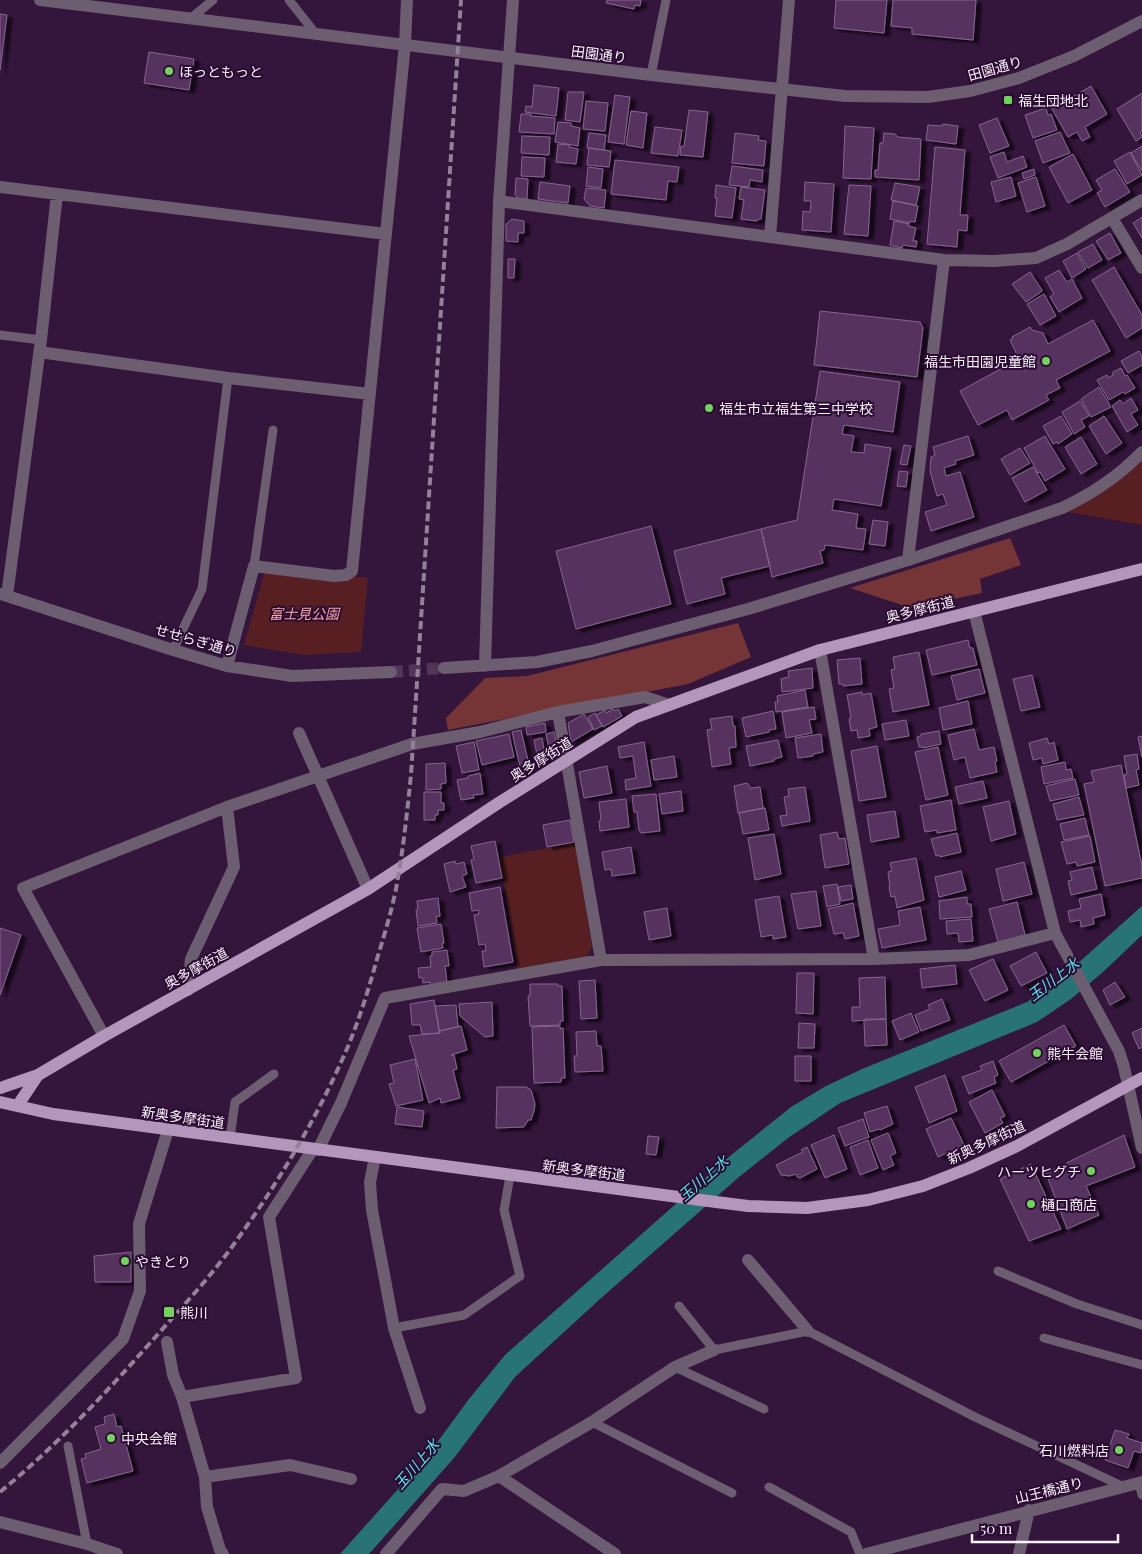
<svg xmlns="http://www.w3.org/2000/svg" width="1142" height="1554" font-family="'Playfair Display','Noto Sans JP',serif">
  <style>
    .green { fill: #571f22 }
    .forest { fill: #753537 }
    .water { fill: #287376 }
    .building { fill: #56305f; stroke: #876490; filter: url(#shadow) }
    .lines { fill: none; stroke-linecap: round; stroke-linejoin: round }
    .minor-tunnel { stroke: #523659; stroke-width: 12; stroke-dasharray: 12 6; stroke-linecap: butt }
    .service { stroke: #6c5d70; stroke-width: 9 }
    .minor { stroke: #6c5d70; stroke-width: 12 }
    .tertiary { stroke: #6c5d70; stroke-width: 12 }
    .primary { stroke: #b495bc; stroke-width: 12 }
    .rail { stroke: #948099; stroke-width: 4; stroke-dasharray: 8 4; stroke-linecap: butt }
    .poi-dot { fill: #74d25c; stroke: #2a0b31; stroke-width: 2 }
    .labels { text-anchor: middle; dominant-baseline: central; stroke-width: 4; stroke-linejoin: round; paint-order: stroke }
    .street-label { font-size: 14px; fill: #faf2fc; stroke: #2a0b31 }
    .poi-label { font-size: 14px; fill: #faf2fc; stroke: #2a0b31; text-anchor: start }
    .park-label { font-size: 14px; font-style: italic; fill: #f8a7a7; stroke: #2a0b31 }
    .water-label { font-size: 15px; font-style: italic; fill: #57e4eb; stroke: #2a0b31 }
  </style>
  <defs>
    <filter id="shadow"><feDropShadow dx="5.5" dy="3" stdDeviation="1" flood-color="#0009"/></filter>
  </defs>
  <rect width="100%" height="100%" fill="#34153c"/>
  <path class="green" d="M1142,453V525L1068,512Z
    M266,567L368,578L361,652L304,655L244,645Z
    M575,843L592,946L586,957L518,973L500,857Z"/>
  <path class="forest" d="M1010,538L1021,565L980,579L982,593L911,608L850,588Z
    M738,623L751,657L688,684L448,730L446,718L485,678L527,676Z"/>
  <path class="water" d="M1142,906V935L1103,972L1071,999L1037,1022L840,1103L788,1138L739,1177L600,1299L515,1377L454,1458L369,1554H340L425,1459L469,1399L505,1355L730,1156L791,1107L826,1086L862,1069L1027,1002L1058,981Z"/>
  <path class="building" d="M607,0H641L640,6L635,5L634,9L606,3Z
    M836,0H887L884,33L834,28Z
    M893,0H976L973,40L912,34V28L891,26Z
    M0,14L7,15L0,70Z
    M149,52L194,59L189,90L144,83Z
    M534,85L559,88L556,116L525,112L526,106L532,107Z
    M1091,86L1107,114L1085,127L1090,137L1082,141L1077,132L1068,137L1052,109Z
    M568,92H584L580,122L565,120Z
    M1142,93V131L1140,132L1142,137L1136,141L1117,109Z
    M615,95L630,97L624,144L608,142Z
    M586,101L608,103L605,131L583,129Z
    M1046,108L1048,115L1051,114L1057,130L1033,138L1025,115Z
    M689,110L708,112L703,157L680,155L681,146L684,147Z
    M631,111L647,113L643,148L626,145Z
    M521,114H531L530,116L555,118L554,134L519,132Z
    M997,118L1009,146L990,153L979,125Z
    M558,122L571,123V126L580,128L578,146L555,142Z
    M943,124L958,126L956,144L926,140L928,125L942,126Z
    M845,126L874,128L871,179L843,178Z
    M655,127L682,130L678,156L651,153Z
    M1060,132L1070,153L1043,163L1035,141Z
    M589,133L606,135L604,150L587,148Z
    M735,133L759,136L758,140L766,141L764,166L732,163Z
    M884,133L895,134L898,137L921,139L919,180L875,177V170H878L880,143H883Z
    M522,136L550,137L549,155L521,153Z
    M558,144L569,145V147L578,149L576,164L556,162Z
    M1142,146V171L1131,153Z
    M935,147L965,150L960,215H968L967,231L958,230L957,247L927,244Z
    M589,148L611,151L609,167L587,165Z
    M1004,152L1007,162L1023,156L1027,167L998,178L990,157Z
    M1130,152L1142,175L1127,184L1114,161Z
    M1073,154L1092,190L1068,203L1049,167Z
    M522,157L545,158L544,177L521,176Z
    M615,160L679,167L677,182L668,181L666,200L611,194Z
    M732,166L763,170L762,182L750,180L749,187L729,185Z
    M588,167L603,169L601,188L586,186Z
    M1034,169L1035,175L1024,179L1022,173Z
    M1115,169L1130,192L1105,207L1097,193L1102,190L1096,180Z
    M1011,177L1016,196L996,202L991,182Z
    M1036,177L1045,206L1027,212L1018,183Z
    M516,178L528,179L527,199L518,198L515,195Z
    M540,182L570,186L568,203L538,199Z
    M805,182L834,184L831,232L802,230L803,211L810,212L811,201H804Z
    M895,183L920,187L916,205L891,200Z
    M716,185L736,188L732,218L715,216L717,198H715Z
    M849,185L871,186L868,236L844,234Z
    M741,187L765,190L761,219H758L757,221L741,219L744,200L739,199Z
    M586,188L606,190L604,208L590,206L584,199Z
    M893,201L918,206L915,222L910,221V223L890,219Z
    M1142,217V238L1133,223Z
    M512,219L524,221V233H518V242L506,241V224Z
    M894,221L909,224L908,226L916,228L913,241H917L916,247L903,245L902,248L890,245Z
    M1110,233L1121,253L1108,260L1096,241Z
    M1093,244L1102,260L1088,268L1078,252Z
    M1077,253L1086,269L1072,278L1063,261Z
    M508,259H515L514,278H508Z
    M1114,267L1142,315V328L1126,338L1092,280Z
    M1059,270L1067,282L1072,279L1082,298L1059,312L1050,297L1054,294L1045,278Z
    M1030,272L1042,290L1041,292L1026,302L1012,284Z
    M1044,294L1056,316L1040,325L1027,304Z
    M820,311L920,322L923,328L917,377L814,365Z
    M1093,320L1110,351L1056,380L1060,388L1046,395L1049,400L1012,420L1007,410L978,425L960,391L1019,359L1010,340L1013,339L1012,337L1030,327L1032,330L1043,333L1048,344Z
    M1139,351L1142,356V365L1128,373L1121,361Z
    M1121,368L1125,376L1127,375L1135,388L1125,394L1123,392L1109,400L1097,380L1107,375L1108,378L1113,375V372Z
    M820,371L900,382L893,432L844,425L842,434L854,436L851,452L864,453L865,444L891,448L881,506L834,499L832,510L858,514L856,528L866,529L863,550L825,545L824,550L820,551L823,563L772,577L761,529L797,520Z
    M1099,387L1111,407L1091,417L1081,399Z
    M1131,398L1138,410L1131,414L1138,425L1127,432L1112,406L1120,400L1123,404Z
    M1080,401L1089,416L1081,420L1085,427L1074,434L1062,412Z
    M1061,416L1072,434L1058,444L1057,442L1053,444L1043,426Z
    M1104,416L1122,443L1106,454L1089,426Z
    M968,436L974,455L955,461L956,464L944,468L946,476L960,472L974,517L931,531L925,512L947,505L943,494L937,496L930,471L931,457L935,455L933,447Z
    M1045,436L1065,469L1045,481L1040,472L1038,473L1024,448Z
    M1081,437L1097,464L1081,474L1065,447Z
    M904,445L911,446L907,465L900,464Z
    M1020,448L1030,463L1010,475L1001,459Z
    M1033,467L1047,490L1025,502L1012,478Z
    M899,471L908,472L906,487L897,486Z
    M873,520L888,522L885,546L869,544Z
    M651,526L671,604L576,629L556,551Z
    M761,529L770,566L721,578L725,594L687,604L674,551Z
    M968,640L970,648H973L977,665L932,675L926,650Z
    M919,652L929,705L893,712L889,689L894,688L891,670L895,669L893,657Z
    M860,658L862,684L843,686V684H839L837,660Z
    M812,668L813,688L782,692L781,679L789,677L788,671Z
    M979,669L985,693L957,700L951,676Z
    M1032,675L1040,707L1021,711L1013,679Z
    M805,690L808,707L776,712L775,702H778L777,696Z
    M862,692V695L871,693L877,727L869,729L870,736L858,738L857,730L851,731L849,719L851,718L847,695Z
    M968,701L972,724L943,730L939,708Z
    M814,707L816,719L809,720L812,733L786,738L782,712Z
    M613,709L615,711L618,709L622,716L603,727L596,715L605,710L606,713Z
    M773,711L776,729L769,730V732L746,737L742,718Z
    M595,713L602,726L594,730L588,717Z
    M584,714L593,729L571,742L568,723Z
    M732,716L733,726H735L736,747L729,748L731,764L712,767L707,730L712,729L710,719Z
    M906,720L909,736L885,740L882,724Z
    M545,723L546,732L527,735L526,727Z
    M974,729L979,750L994,747L997,761L995,762L997,772L970,778L965,757L954,760L948,735Z
    M521,730L530,769L521,771L512,732Z
    M939,731L941,744L923,748V747H919L917,737L921,736V734Z
    M554,732L558,752L550,754L546,734Z
    M509,734L514,757L482,765L476,741Z
    M821,734L823,752L813,754V756L798,758L795,738Z
    M1142,736V757L1138,737Z
    M542,738L546,759L538,760L534,740Z
    M1047,738L1049,744L1054,742L1058,760L1043,764L1042,758L1033,760L1029,743Z
    M778,740L782,757L774,759V761L750,766L746,746Z
    M474,742L479,770L462,773L456,746Z
    M644,742L651,786L626,790L625,780L636,778L633,756L620,758L618,747Z
    M877,746L886,797L859,801L851,751Z
    M938,747L948,795L926,800L915,752Z
    M1137,754L1139,769L1136,770L1139,785L1126,788L1124,775L1127,774L1124,756Z
    M674,756L677,777L654,780L651,760Z
    M1065,762L1066,770L1071,769L1073,778L1044,784L1041,767Z
    M445,763L446,783L441,784V789L426,790V764Z
    M1121,765L1142,866V878L1105,886L1084,784L1094,782L1091,771Z
    M607,766L612,793L584,798L579,772Z
    M480,773L483,794L473,795L474,798L461,800L457,780L468,778V776Z
    M1075,779L1079,795L1050,801L1046,786Z
    M983,781L987,798L959,804L955,787Z
    M747,783L751,788L760,787L763,808L738,813L734,786Z
    M805,787L810,821L782,826L780,816L787,815L784,797L789,796L788,789Z
    M681,791L683,811L662,814L659,794Z
    M424,792H441V803H444V810H438V815H435V820H424Z
    M656,794L660,831L641,833L639,830L637,812H634L632,796Z
    M1079,797L1084,815L1057,820L1053,804Z
    M626,799L629,827L600,831L599,821H601L599,802Z
    M951,800L956,830L937,833V830L925,832L920,806Z
    M1009,801L1016,834L991,841L983,807Z
    M765,808L769,830L743,834L739,813Z
    M895,811L899,837L871,842L867,815Z
    M1085,818L1089,835L1064,840L1060,824Z
    M570,820L574,842L547,847L543,825Z
    M837,832L839,839L845,838L849,864L825,868L820,835Z
    M957,833L961,852L940,857L939,855L936,856L931,839Z
    M774,834L781,874L755,880L748,838Z
    M1090,836L1095,862L1077,866L1076,862L1067,864L1061,842Z
    M495,841L502,878L476,883L471,860L474,859L471,846Z
    M631,847L635,873L612,876L611,869L605,870L602,852Z
    M916,858L924,900L897,908L895,896L891,897L889,887H890L888,872L892,871L890,863Z
    M455,861L456,864L464,862L467,874L462,876L466,887L450,892L444,864Z
    M1024,862L1032,894L1003,901L996,869Z
    M1092,867L1097,889L1071,895L1068,881L1072,880L1070,872Z
    M961,871L966,890L939,897L935,877Z
    M837,884L840,904L827,907L823,886Z
    M851,885L853,899L841,901L838,887Z
    M500,887L513,962L484,967L482,951H486L485,944L479,945L474,915L479,914L478,910L472,911L469,893Z
    M816,891L821,926L798,929L791,894Z
    M1101,894L1105,915L1093,918L1094,924L1081,927L1080,920L1070,922L1068,911L1081,908L1079,899Z
    M779,896L786,937L773,939V935L761,937L755,900Z
    M967,897V904H971L972,917L940,919L939,901Z
    M438,898L440,916L436,917L437,923L418,926L416,910H418L417,901Z
    M1017,902L1025,935L998,942L989,909Z
    M853,903L859,936L845,939L843,933L834,934L828,909Z
    M920,907L926,940L882,948L878,929L900,925L898,911Z
    M667,908L671,936L649,940L644,912Z
    M971,919L973,941L959,942L958,933L947,934L946,921Z
    M441,924L444,943H442L443,948L421,952L417,928Z
    M0,928L21,935L0,995Z
    M447,950L449,966H445L447,983L430,985V982L423,983L422,977L419,978L418,968L431,967L430,956H432V952Z
    M1036,952L1047,973L1021,986L1010,966Z
    M993,959L1008,990L985,1001L969,970Z
    M955,965L957,984L922,988L920,969Z
    M797,973H814L813,1014L796,1013Z
    M885,977L886,1019L852,1021V1007H860L859,978Z
    M595,980L597,1018L581,1019L579,981Z
    M1115,982L1125,997L1110,1005L1103,990Z
    M530,984H558V986H562L563,1021H560V1025L530,1026L528,996H530Z
    M942,999L950,1020L921,1031L915,1015L930,1009L928,1005Z
    M434,1000L440,1033L422,1034L420,1025H412L410,1004Z
    M492,1002L493,1036L485,1037L460,1016L459,1004Z
    M456,1005L458,1027L439,1031L435,1006Z
    M911,1013L919,1032L900,1040L892,1021Z
    M865,1019H886L887,1045L865,1046L864,1021Z
    M799,1023L815,1024L814,1048H798Z
    M1064,1025L1076,1046L1011,1082L999,1061Z
    M461,1026L467,1050L451,1055H454L457,1069L453,1070L460,1098L441,1103L440,1098L429,1103L409,1036L440,1033L439,1031Z
    M560,1026V1029L563,1028L565,1078H561V1082L534,1083L532,1027Z
    M1142,1028V1047L1139,1049L1132,1033Z
    M596,1031L597,1046H601L603,1071L575,1072L574,1056H577L576,1032Z
    M795,1056H811V1081H795Z
    M415,1059L423,1100L396,1106L389,1084L394,1083L390,1065Z
    M993,1061L998,1075L994,1077L996,1083L969,1094L962,1077L982,1070L980,1066Z
    M945,1075L957,1111L929,1123L915,1087Z
    M497,1087H526L531,1090L535,1104L534,1111L531,1120H528L524,1127L496,1128Z
    M992,1090L1005,1116L1000,1118L1003,1123L985,1133L969,1102Z
    M887,1106L893,1124L880,1130L879,1129L870,1132L864,1113Z
    M397,1107L424,1111L422,1127L395,1124Z
    M951,1118L964,1145L938,1157L926,1129Z
    M863,1119L869,1137L845,1146L838,1128Z
    M888,1133L896,1153L890,1156L894,1165L883,1170L871,1140Z
    M834,1135L847,1169L825,1178L811,1145Z
    M1124,1135L1135,1167L1086,1186L1099,1215L1067,1229L1046,1173Z
    M648,1136L659,1137L656,1155L646,1154Z
    M868,1140L878,1168L860,1175L850,1147Z
    M807,1147L817,1169L800,1178L797,1177L796,1174L790,1176L781,1175L776,1165L803,1152L801,1150Z
    M1031,1164L1061,1229L1029,1241L1000,1179Z
    M131,1252V1282H95L94,1256Z
    M114,1414L117,1427L121,1426L133,1471L87,1483L81,1459L86,1458L85,1454L101,1449L95,1427L105,1424L104,1417Z
    M1115,1430L1129,1434L1127,1438L1142,1443L1141,1453L1134,1451L1128,1468L1105,1460Z"/>
  <g class="lines">
    <path class="minor-tunnel" d="M391,672L444,668"/>
    <path class="service" d="M289,0L316,34
      M190,19L213,0
      M651,75L666,0
      M0,335L41,340
      M254,566L273,430
      M173,650L202,589L228,378
      M230,1138L235,1102L274,1074
      M998,1271L1077,1304L1142,1325
      M679,1306L714,1350L808,1331L975,1417L1124,1487
      M394,1328L464,1315L520,1276L504,1210L510,1176
      M1044,1338L1142,1365
      M675,1367L764,1409
      M592,1422L732,1493
      M68,1446L87,1544
      M1139,1483L1142,1495
      M769,1487L851,1532L860,1554"/>
    <path class="minor" d="M0,187L386,234
      M499,201L944,260L994,261L1036,258L1067,244L1142,200
      M1112,218L1142,268
      M770,237L789,0
      M39,352L228,378L370,394
      M1,594L173,650L227,666L292,676L391,672
      M7,596L41,340L57,194
      M974,611L1055,933L1119,1051L1124,1067L1142,1148
      M820,650L874,959
      M227,666L254,566L334,576L346,575L352,571L405,44L407,0
      M485,666L499,201L513,0
      M444,668L537,662L592,651L748,609L908,560L944,260
      M558,712L601,960
      M299,733L368,889
      M188,990L191,959L234,867L227,807L412,744L480,732L558,712L645,697L669,705
      M104,1036L23,888L227,807
      M318,1150L341,1103L385,998L601,960L874,959L969,955L1055,933
      M375,1157L370,1182L372,1210L394,1328L420,1408
      M748,1260L808,1331
      M167,1342L173,1375L182,1397L205,1477L207,1507L220,1550L223,1554
      M182,1397L296,1378L269,1217L313,1149
      M0,1463L123,1339L140,1291L139,1224L168,1130
      M205,1477L290,1465L351,1479
      M0,1522L87,1544L117,1554
      M386,1554L442,1489L464,1491L499,1476
      M615,1554L499,1476L592,1422L675,1367L714,1350
      M866,1554L1142,1482
      M1019,1554L1029,1510"/>
    <path class="tertiary" d="M40,0L651,75L845,96L928,97L970,91L1019,78L1074,56L1142,21
      M908,560L1062,508C1092,494 1119,476 1142,452"/>
    <path class="primary" d="M0,1088L38,1075
      M0,1102L53,1114L716,1202L748,1206L807,1208L868,1200L923,1186L969,1168L1017,1146L1142,1078
      M18,1105L38,1075L104,1036L368,889L500,802L636,717L820,650L1142,569"/>
    <path class="rail" d="M0,1492C55,1447 104,1395 151,1342C179,1310 209,1279 234,1244C279,1182 319,1115 349,1044C360,1017 369,988 377,959C384,936 391,913 396,889C403,852 407,813 411,775L461,0"/>
  </g>
  <g class="poi-dot">
    <circle cx="169" cy="71" r="5"/>
    <rect x="1003" y="95" width="10" height="10" rx="2.5"/>
    <circle cx="1046" cy="361" r="5"/>
    <circle cx="709" cy="408" r="5"/>
    <circle cx="1037" cy="1053" r="5"/>
    <circle cx="1091" cy="1171" r="5"/>
    <circle cx="1031" cy="1204" r="5"/>
    <circle cx="125" cy="1261" r="5"/>
    <rect x="163" y="1306" width="12" height="12" rx="2.5"/>
    <circle cx="111" cy="1438" r="5"/>
    <circle cx="1119" cy="1450" r="5"/>
  </g>
  <g class="labels">
    <g class="street-label">
      <text transform="translate(599 54) rotate(7)">田園通り</text>
      <text transform="translate(995 68) rotate(-16)">田園通り</text>
      <text transform="translate(920 609) rotate(-14)">奥多摩街道</text>
      <text transform="translate(196 640) rotate(16)">せせらぎ通り</text>
      <text transform="translate(541 759) rotate(-32)">奥多摩街道</text>
      <text transform="translate(196 968) rotate(-29)">奥多摩街道</text>
      <text transform="translate(183 1117) rotate(8)">新奥多摩街道</text>
      <text transform="translate(986 1142) rotate(-25)">新奥多摩街道</text>
      <text transform="translate(584 1170) rotate(7)">新奥多摩街道</text>
      <text transform="translate(1049 1490) rotate(-14)">山王橋通り</text>
    </g>
    <g class="poi-label">
      <text x="179" y="71">ほっともっと</text>
      <text x="1018" y="100">福生団地北</text>
      <text x="1036" y="361" text-anchor="end">福生市田園児童館</text>
      <text x="719" y="408">福生市立福生第三中学校</text>
      <text x="1047" y="1053">熊牛会館</text>
      <text x="1081" y="1171" text-anchor="end">ハーツヒグチ</text>
      <text x="1041" y="1204">樋口商店</text>
      <text x="135" y="1261">やきとり</text>
      <text x="180" y="1312">熊川</text>
      <text x="121" y="1438">中央会館</text>
      <text x="1109" y="1450" text-anchor="end">石川燃料店</text>
    </g>
    <g class="park-label">
      <text x="304" y="613">富士見公園</text>
    </g>
    <g class="water-label">
      <text transform="translate(1053 979) rotate(-37)">玉川上水</text>
      <text transform="translate(703 1178) rotate(-41)">玉川上水</text>
      <text transform="translate(416 1464) rotate(-49)">玉川上水</text>
    </g>
  </g>
  <path d="M972 1534v8h146v-8" fill="none" stroke="#faf2fc" stroke-width="2.5"/>
  <text x="980" y="1534" font-size="15" fill="#faf2fc" stroke="#2a0b31" stroke-width="4" paint-order="stroke">50 m</text>
</svg>
